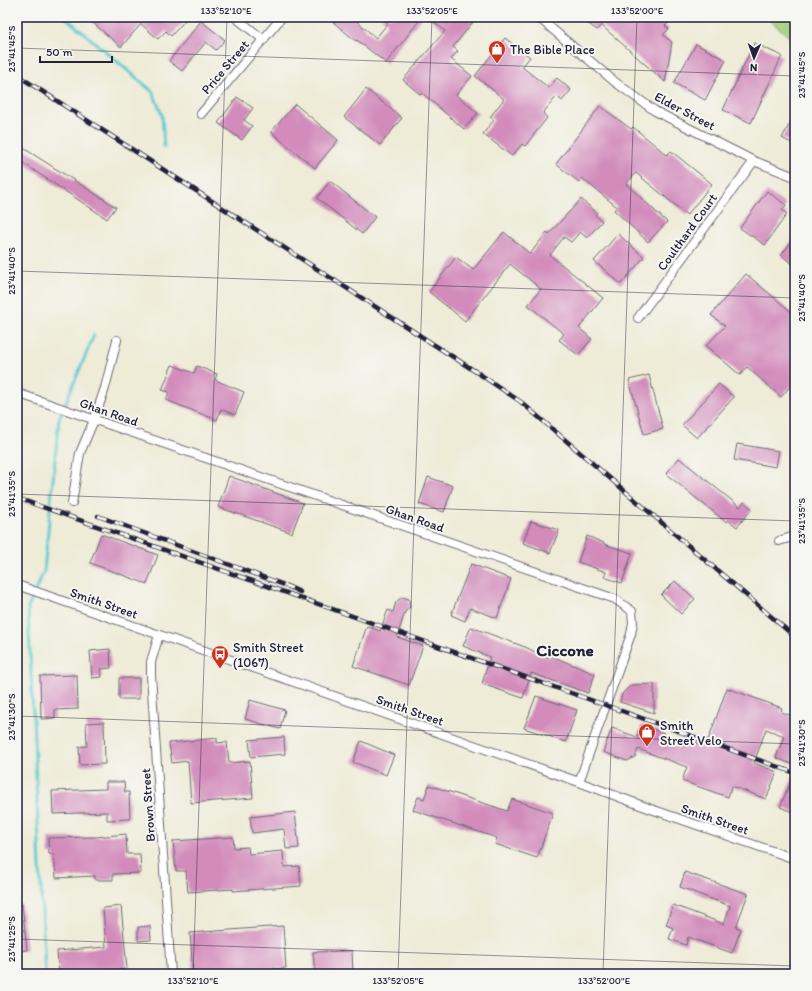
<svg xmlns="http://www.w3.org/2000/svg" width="812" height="991" font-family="Itim,sans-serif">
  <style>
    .green { fill: #a1cc78; stroke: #62775a }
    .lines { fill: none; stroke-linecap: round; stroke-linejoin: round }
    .stream { stroke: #5dcad0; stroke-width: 3 }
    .building { fill: #d28bbb }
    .minor-casing { stroke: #696872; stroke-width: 10 }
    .minor { stroke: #fff; stroke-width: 8 }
    .rail-casing { stroke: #22223b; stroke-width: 4.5 }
    .rail { stroke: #f6f6f2; stroke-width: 3; stroke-dasharray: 9; stroke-linecap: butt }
    .ticks { fill: none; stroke: #22223b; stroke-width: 1; stroke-opacity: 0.45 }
    .labels { text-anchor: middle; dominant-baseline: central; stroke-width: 4; stroke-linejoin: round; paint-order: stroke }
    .poi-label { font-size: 13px; fill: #22223b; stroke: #f6f6f2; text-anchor: start }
    .street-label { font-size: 13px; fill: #22223b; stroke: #f6f6f2 }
    .district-label { font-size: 17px; font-weight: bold; fill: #22223b; stroke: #f6f6f2 }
    .neatline { fill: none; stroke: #22223b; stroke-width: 1.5 }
    .ticks-label { font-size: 10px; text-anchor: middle; fill: #22223b }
  </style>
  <rect width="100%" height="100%" fill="#f6f6f2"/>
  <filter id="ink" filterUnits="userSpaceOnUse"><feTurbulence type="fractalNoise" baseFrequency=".025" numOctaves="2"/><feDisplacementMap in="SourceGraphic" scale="8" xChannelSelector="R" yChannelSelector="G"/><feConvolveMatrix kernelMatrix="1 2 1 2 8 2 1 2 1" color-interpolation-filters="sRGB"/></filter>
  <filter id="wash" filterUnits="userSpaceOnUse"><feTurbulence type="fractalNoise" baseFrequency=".012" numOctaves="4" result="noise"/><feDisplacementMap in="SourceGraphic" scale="16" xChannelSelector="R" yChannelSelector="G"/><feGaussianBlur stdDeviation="0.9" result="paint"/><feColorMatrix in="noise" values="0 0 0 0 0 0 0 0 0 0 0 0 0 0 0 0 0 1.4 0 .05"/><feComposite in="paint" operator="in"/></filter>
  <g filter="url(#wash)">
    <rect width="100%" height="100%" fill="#eeebd7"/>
    <path class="green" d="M766,17H795V42Z"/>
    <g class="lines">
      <path class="stream" d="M65,17L153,92L162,115L164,147
        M45,974L28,608L44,571L59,419L94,335"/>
    </g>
    <g id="blocks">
      <path class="building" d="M96,17H188L171,36L166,31L158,39L141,24L121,47L92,22Z
        M327,17H352L376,38L388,23L380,17H422L386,63L357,40L356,41Z
        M428,17H477L453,47L458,51L451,59L472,76L456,95L478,113L464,129L422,93L421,95L403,80L445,31Z
        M579,17H673L665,26L669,29L663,35L672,42L665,82L601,25L597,30Z
        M201,21L225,40L216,50L206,42L182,71L169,61Z
        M505,38L530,57L522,67L549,88L557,78L571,90L562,101L557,96L543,113L547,118L525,146L522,144L512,156L483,134L494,120L490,117L504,99L475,76Z
        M754,43L782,56L751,123L723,110Z
        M696,44L726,60L705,100L674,83Z
        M366,89L402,118L380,145L344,117Z
        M237,97L253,108L244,120L252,126L242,140L218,123Z
        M295,104L338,140L315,168L271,132Z
        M600,106L631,129L633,127L667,155L671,151L712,184L687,215L636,173L626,184L667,222L648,242L614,210L617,207L582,178L579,182L556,164Z
        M795,114V145L782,138Z
        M17,144L116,207L107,219L17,159Z
        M330,181L375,217L362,234L317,198Z
        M767,191L786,205L782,210L787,214L765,245L740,228Z
        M581,199L597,213L595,215L602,221L587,238L580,232L571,242L564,237L550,255L603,298L579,328L592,339L578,355L559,340L564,334L528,305L541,289L510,264L465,321L429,292L456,257L473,270L504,232L530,254L547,232L549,234Z
        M618,234L644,257L621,284L594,261Z
        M795,237V266L781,255Z
        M746,274L795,315V381L781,397L747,367L740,375L706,346L725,326L711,315Z
        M172,365L194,373L197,366L217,374L215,380L244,392L235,415L221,409L217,420L166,400L169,392L162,390Z
        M649,375L663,429L644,434L629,380Z
        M719,384L734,397L697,438L682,425Z
        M737,444L779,451L776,467L734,460Z
        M679,458L740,507L744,502L752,509L737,527L728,520L726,522L666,474Z
        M229,476L303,503L292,533L218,507Z
        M428,477L453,486L444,512L419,504Z
        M531,521L559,530L550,553L523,543Z
        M101,534L158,555L147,584L90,563Z
        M587,536L604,543V544L632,553L622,583L604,577L606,572L578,562Z
        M471,564L511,579L497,618L470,608L465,621L451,615Z
        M675,581L695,599L681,614L661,595Z
        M402,597L409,599L410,607L405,612L397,637L423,646L409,685L353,666L367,626L380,631L388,610L393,612L396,602Z
        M471,627L525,647L548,658L549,655L595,674L588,693L531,673L523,698L482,684L490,657L463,646Z
        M110,649L111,668L101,669L102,677L92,678L90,651Z
        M77,675L78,709L55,710V718L41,719L40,676Z
        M119,678H139V699H119Z
        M654,684V713L620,702L622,694L631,685Z
        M727,688L782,708L781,712L795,717V765L776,758L784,736L766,729L754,763L777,772L766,799L732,786L728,797L682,781L687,767L638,749L635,757L627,761L603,752L612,728L637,737L642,725L664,733L663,737L686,746L689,740L706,746Z
        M536,696L577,710L566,742L524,728Z
        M250,700L285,710L280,729L245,719Z
        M104,722L105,764L80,765L79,747L87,746L86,723Z
        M284,737L285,754L251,757L249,740Z
        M217,738V743L227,742L229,763L250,761L253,798L191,803L188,761L172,763L169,743Z
        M361,741L394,755L386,775L353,762Z
        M795,771V813L780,807Z
        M106,782H124L125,792H129L130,819L107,820V812L53,814L52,791L106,789Z
        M429,785L507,811L512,799L553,813L537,858L495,844L497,838L413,810L418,797L424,799Z
        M295,812L299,848L286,849L284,829L252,833L250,817Z
        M126,834L127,854H140L141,873L113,874V880H95V876L56,878L54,854H49L48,838L96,837Z
        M233,837L234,848L248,847L249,854L283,851L284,867L299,866L301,886L233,891V889L188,892L186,871H176L173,841Z
        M685,872L748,894L736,927L741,929L732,953L688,937L686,945L669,939L673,928L666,925L673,905L724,924L730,906L680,887Z
        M17,904H22L27,950L17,951Z
        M121,906L127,969L59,974L57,951L106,947L103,908Z
        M150,926L151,940L138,941V927Z
        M283,926L286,968L193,974L190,933Z
        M352,951L353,974H315L313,952Z"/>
    </g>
  </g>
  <g filter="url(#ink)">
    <use href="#blocks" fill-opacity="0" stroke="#696872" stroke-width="1"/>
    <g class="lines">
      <g class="minor-casing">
        <path id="minor" d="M235,17L264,40
          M538,17L615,82L655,111L754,161L795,177
          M201,114L282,17
          M638,318L754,161
          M17,393L615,599L632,611L633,623L631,634L579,782
          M72,503L80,453L94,420L105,388L117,340
          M779,541L795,536
          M17,585L579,782L651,809L795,859
          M159,635L151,662V675L171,974"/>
      </g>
      <use href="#minor" class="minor"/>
      <g class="rail-casing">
        <path id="rail" d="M17,75L481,375L521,402L795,637
          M17,498L605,705L795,773
          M98,516L287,586L300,592"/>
      </g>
      <use href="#rail" class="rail"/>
    </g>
  </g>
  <path class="ticks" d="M17,48L795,76M17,149L22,17M17,271L795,298M17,494L795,521M17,716L795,744M17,939L795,966M193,974L227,17M398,974L432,17M603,974L637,17"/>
  <defs>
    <g id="shop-pin" transform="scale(0.9)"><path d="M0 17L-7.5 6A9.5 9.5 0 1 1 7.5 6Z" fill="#c8321e" stroke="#f6f6f2"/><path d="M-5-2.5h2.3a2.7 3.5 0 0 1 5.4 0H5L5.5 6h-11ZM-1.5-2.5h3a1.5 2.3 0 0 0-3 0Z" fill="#fff"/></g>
    <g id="bus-pin" transform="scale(0.9)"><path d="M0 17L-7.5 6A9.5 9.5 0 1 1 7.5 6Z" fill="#c8321e" stroke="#f6f6f2"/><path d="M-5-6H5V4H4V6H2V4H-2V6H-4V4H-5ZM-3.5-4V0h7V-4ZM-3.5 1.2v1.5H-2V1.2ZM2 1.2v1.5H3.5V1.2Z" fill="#fff"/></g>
  </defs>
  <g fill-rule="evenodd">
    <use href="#shop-pin" x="497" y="49"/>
    <use href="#bus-pin" x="220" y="654"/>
    <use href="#shop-pin" x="647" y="732"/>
  </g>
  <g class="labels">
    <g class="poi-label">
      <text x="510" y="49">The Bible Place</text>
      <text x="233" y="647">Smith Street<tspan x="233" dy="15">(1067)</tspan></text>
      <text x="660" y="725">Smith<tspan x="660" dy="15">Street Velo</tspan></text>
    </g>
    <g class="street-label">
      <text transform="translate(225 67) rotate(-50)">Price Street</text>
      <text transform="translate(685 111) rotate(28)">Elder Street</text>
      <text transform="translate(687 232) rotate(-54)">Coulthard Court</text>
      <text transform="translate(109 412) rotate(19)">Ghan Road</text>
      <text transform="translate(415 518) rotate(19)">Ghan Road</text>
      <text transform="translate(104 603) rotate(19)">Smith Street</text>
      <text transform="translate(410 710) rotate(19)">Smith Street</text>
      <text transform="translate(148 805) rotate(-94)">Brown Street</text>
      <text transform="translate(715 819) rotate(19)">Smith Street</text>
    </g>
    <g class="district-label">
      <text x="565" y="650">Ciccone</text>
    </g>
  </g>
  <rect width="812" height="991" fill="none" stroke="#f6f6f2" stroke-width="44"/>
  <g transform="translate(754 58) rotate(182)" stroke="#f6f6f2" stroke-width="3" paint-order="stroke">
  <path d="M0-3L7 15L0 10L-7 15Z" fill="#22223b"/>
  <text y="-6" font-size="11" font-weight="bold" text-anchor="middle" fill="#22223b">N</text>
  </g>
  <path d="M40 56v6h72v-6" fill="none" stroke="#22223b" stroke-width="2"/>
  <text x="46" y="56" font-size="12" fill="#22223b" stroke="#f6f6f2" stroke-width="3" paint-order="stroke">50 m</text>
  <rect x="22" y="22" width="768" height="947" class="neatline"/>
  <g class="ticks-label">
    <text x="226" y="14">133°52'10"E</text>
    <text x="432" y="14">133°52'05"E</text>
    <text x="637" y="14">133°52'00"E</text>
    <text transform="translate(11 49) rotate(-90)" y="4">23°41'45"S</text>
    <text transform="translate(801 75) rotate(-90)" y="4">23°41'45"S</text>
    <text transform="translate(11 271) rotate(-90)" y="4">23°41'40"S</text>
    <text transform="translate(801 298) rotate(-90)" y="4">23°41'40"S</text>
    <text transform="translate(11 494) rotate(-90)" y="4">23°41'35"S</text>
    <text transform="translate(801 521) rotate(-90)" y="4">23°41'35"S</text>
    <text transform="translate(11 717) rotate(-90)" y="4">23°41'30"S</text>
    <text transform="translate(801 743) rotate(-90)" y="4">23°41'30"S</text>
    <text transform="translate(11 939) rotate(-90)" y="4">23°41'25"S</text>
    <text x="193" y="984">133°52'10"E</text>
    <text x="398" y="984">133°52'05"E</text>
    <text x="604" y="984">133°52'00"E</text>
  </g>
</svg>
